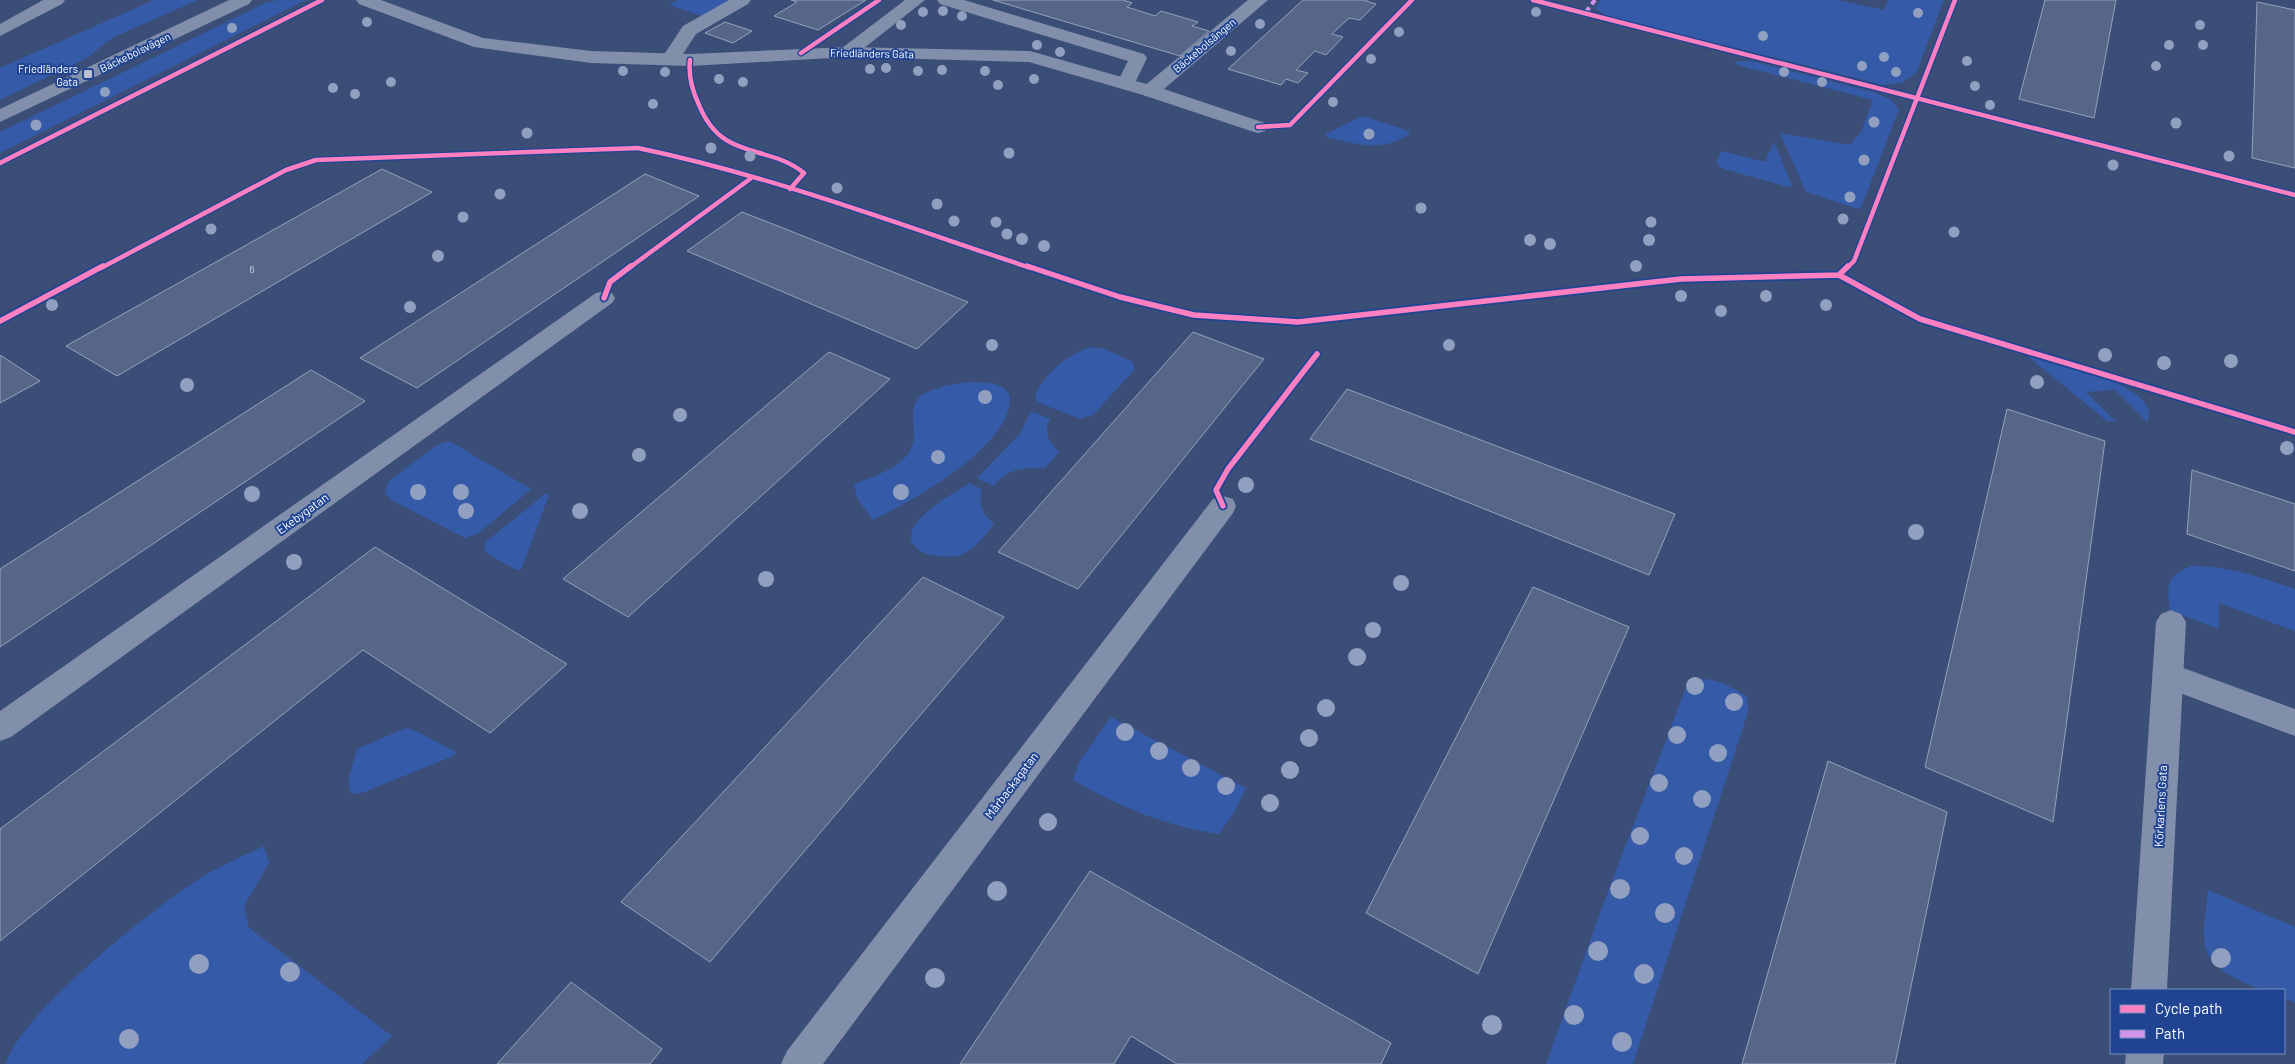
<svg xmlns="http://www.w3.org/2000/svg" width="2295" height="1064" font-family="Barlow,sans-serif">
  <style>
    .green { fill: #355ba8 }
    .building { fill: #566688; stroke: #97a2b9 }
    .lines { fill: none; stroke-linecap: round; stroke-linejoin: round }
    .service { fill: #828fab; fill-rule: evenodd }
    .minor { fill: #828fab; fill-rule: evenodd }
    .tertiary { fill: #828fab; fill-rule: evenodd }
    .motorway { fill: #818fab; fill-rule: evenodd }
    .quiet { stroke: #d193ec; stroke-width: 4; stroke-dasharray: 7 4; stroke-linecap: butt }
    .cycleway-far1-casing { stroke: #204492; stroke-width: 7 }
    .cycleway-casing { stroke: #204492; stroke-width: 9 }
    .cycleway-far1 { stroke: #ff80c0; stroke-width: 4.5 }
    .cycleway { stroke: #ff80c0; stroke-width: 5.5 }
    .tree { fill: #91a0c0 }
    .poi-dot { fill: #bac1d0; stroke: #204492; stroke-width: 2 }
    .labels { text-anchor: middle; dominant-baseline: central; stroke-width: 4; stroke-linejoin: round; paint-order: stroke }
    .number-label { font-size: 10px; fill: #d5d9e1 }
    .far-street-label { font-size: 11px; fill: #fff; stroke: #204492 }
    .far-poi-label { font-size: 11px; fill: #fff; stroke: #204492; text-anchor: end }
    .street-label { font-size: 12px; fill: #fff; stroke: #204492 }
  </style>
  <rect width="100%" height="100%" fill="#3a4e78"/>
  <path class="green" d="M154,0H198L114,37L85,59L0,100V68Z
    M278,0H306L0,153V132L233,19L265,3Z
    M678,0H733L705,17L669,5Z
    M1601,0H1838L1884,10L1888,0H1944L1916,73L1902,83L1884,85L1607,16L1595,8Z
    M1739,61H1751L1873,92L1890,99L1899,109L1861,208L1858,209L1806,192L1780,133L1850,145L1861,132L1873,100L1737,65L1735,62Z
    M1362,116L1406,130L1411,133C1384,153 1356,144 1326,137V134Z
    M1774,142L1792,186L1788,187L1724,169L1716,163L1722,151L1765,162Z
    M1090,347L1104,349L1133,362L1134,370L1093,415L1080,419L1037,402L1035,396C1044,374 1067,355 1090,347Z
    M2025,354C2047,361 2166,385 2147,422L2115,390L2086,392L2116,422L2107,421Z
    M972,382C986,382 1013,383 1010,403C1003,451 914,500 873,520L857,498L854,484C871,477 896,470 908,454C920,437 910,420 914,406C919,388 957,383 972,382Z
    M1034,412L1050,419C1043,433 1049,441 1059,452L1045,468C1023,468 1008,468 994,486L977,478L1020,434L1030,413Z
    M449,441L531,489L479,533L465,538L391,500L385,493L389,481L437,445Z
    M970,483L982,490C978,507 982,512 994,524C985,535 975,550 960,555C944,560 901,554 913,529C924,508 951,495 970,483Z
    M545,494L549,495L521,570H516L485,552L484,544L487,541Z
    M2192,566C2227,565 2262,578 2295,589V631L2219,603V629L2170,611C2167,586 2165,576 2192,566Z
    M1697,678C1715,679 1732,686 1747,697L1748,712L1633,1064H1546L1603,905L1685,690L1692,679Z
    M1111,717L1246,788L1235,811L1219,834C1166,826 1119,807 1073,780L1079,762Z
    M406,728L416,731L456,752L453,756L362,793L351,794L348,781L357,749Z
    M264,846L269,863L244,906L249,928L392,1036L362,1064H6C16,1019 148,912 190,885C213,869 239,858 264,846Z
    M2208,890L2295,927V1003L2284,998V990C2278,990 2270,991 2264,990C2243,984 2209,968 2205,945C2202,928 2207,907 2208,890Z"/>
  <path class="building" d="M791,0H866L818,30L774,16L797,2Z
    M993,0H1123L1132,3L1127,7L1155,16L1161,11L1198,22L1192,26L1209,31L1180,56Z
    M1303,0H1367L1366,1L1376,4L1360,20L1349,18L1332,34L1343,37L1326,55L1315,51L1296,70L1308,73L1298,83L1286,79L1281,85L1228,69Z
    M2045,0H2116L2094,118L2019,99Z
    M2257,2L2295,10V168L2252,158Z
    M725,22L752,31L733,43L705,33Z
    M382,169L432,192L117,376L66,346Z
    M645,174L699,196L417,388L360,358Z
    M742,212L788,230L968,302L917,349L687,251Z
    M1193,332L1264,359L1078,589L998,552Z
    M829,352L890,379L628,617L563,579Z
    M0,355L40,381L0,403Z
    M311,370L365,401L0,647V569Z
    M1347,389L1675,514L1649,575L1310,439Z
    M2007,409L2105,441L2053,822L1925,767Z
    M2192,470L2295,504V571L2187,534Z
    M375,547L567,664L490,733L363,650L0,941V829Z
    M923,577L1004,617L710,962L621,902Z
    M1533,587L1629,627L1478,974L1366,913Z
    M1828,761L1947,812L1895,1064H1742Z
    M1090,871L1391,1043L1381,1064H1177L1131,1036L1114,1064H960Z
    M571,982L662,1049L650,1064H497Z"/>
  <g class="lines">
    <path class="service" d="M729,0H751L748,4L696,34L677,63L670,65L663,63L661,59L683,26Z
      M905,0H925L854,56H842L839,52L842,48Z
      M937,0H964L1144,54L1147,58L1133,87L1126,89L1119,87L1117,83L1128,61L940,4Z
      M1248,0H1268L1164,89L1265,123L1268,127L1265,131L1258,133L1251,131L1143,95L1140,91L1143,87Z
      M2167,662L2295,709V736L2156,684L2152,675L2156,666Z"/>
    <path class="minor" d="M356,0H381L483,38L591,51L690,54L848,47L1030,51L1157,87L1160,91L1157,95L1150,97L1029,62L848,57L690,66L591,63L474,47L359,4Z
      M604,291L612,293L615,298L612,303L11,737L0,741V711L596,293Z
      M1223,496L1233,499L1236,506L1233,513L823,1064H781L787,1051L1213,499Z
      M2171,610L2181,614L2186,622L2167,990H2131L2156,622L2161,614Z
      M2126,1053H2164L2163,1064H2125Z"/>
    <path class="tertiary" d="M229,0H252L249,4L0,122V109Z"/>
    <path class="motorway" d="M43,0H65L62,4L0,36V24Z"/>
    <path class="quiet" d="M1585,13L1595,0"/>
    <g class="cycleway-far1-casing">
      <path id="cycleway-far1" d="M1533,0L2295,195
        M801,53L879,0
        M690,60C688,76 692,90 699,105C722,162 767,143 804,173L790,189
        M1258,127L1290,125L1412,0
        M0,163L322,0
        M101,268L286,170L316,160L638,148C772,176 901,225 1031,268
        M629,268L750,179
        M1847,268L1854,261L1955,0"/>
    </g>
    <g class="cycleway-casing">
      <path id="cycleway" d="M1027,266L1120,297L1194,315L1298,322L1681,279L1839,275L1848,266
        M1839,275L1920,319L2295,432
        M604,298L610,282L631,266
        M0,321L103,266
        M1223,506L1216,490L1228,469L1317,354"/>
    </g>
    <use href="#cycleway-far1" class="cycleway-far1"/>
    <use href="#cycleway" class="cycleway"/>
  </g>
  <g class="tree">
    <circle cx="943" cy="11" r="5"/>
    <circle cx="923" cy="12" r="5"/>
    <circle cx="1536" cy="12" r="5"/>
    <circle cx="1918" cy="13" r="5"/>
    <circle cx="962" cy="16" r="5"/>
    <circle cx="367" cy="22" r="5"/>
    <circle cx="1260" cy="24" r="5"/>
    <circle cx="901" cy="25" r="5"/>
    <circle cx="2200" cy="25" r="5"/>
    <circle cx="232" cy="28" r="5"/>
    <circle cx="1399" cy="32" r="5"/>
    <circle cx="1763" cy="36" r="5"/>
    <circle cx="1037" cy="45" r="5"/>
    <circle cx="2169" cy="45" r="5"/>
    <circle cx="2203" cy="45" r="5"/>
    <circle cx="1231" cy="51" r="5"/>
    <circle cx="1060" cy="52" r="5"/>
    <circle cx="1884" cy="57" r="5"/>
    <circle cx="1371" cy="59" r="5"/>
    <circle cx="1967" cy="61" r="5"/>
    <circle cx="1862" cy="66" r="5"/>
    <circle cx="2156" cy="66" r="5"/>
    <circle cx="886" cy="68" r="5"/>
    <circle cx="870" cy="69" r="5"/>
    <circle cx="942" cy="70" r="5"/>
    <circle cx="623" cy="71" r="5"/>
    <circle cx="918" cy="71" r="5"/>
    <circle cx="985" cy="71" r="5"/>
    <circle cx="665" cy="72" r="5"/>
    <circle cx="1784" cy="72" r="5"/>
    <circle cx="1896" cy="72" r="5"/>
    <circle cx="719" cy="79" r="5"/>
    <circle cx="1034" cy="79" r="5"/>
    <circle cx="391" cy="82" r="5"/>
    <circle cx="743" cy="82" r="5"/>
    <circle cx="1822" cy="82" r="5"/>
    <circle cx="998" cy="85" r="5"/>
    <circle cx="1975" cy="86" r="5"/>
    <circle cx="333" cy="88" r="5"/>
    <circle cx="105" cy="92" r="5"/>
    <circle cx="355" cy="94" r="5"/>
    <circle cx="1333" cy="102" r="5"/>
    <circle cx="653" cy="104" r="5"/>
    <circle cx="1990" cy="105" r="5"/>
    <circle cx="1874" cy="122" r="5.5"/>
    <circle cx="2176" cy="123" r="5.5"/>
    <circle cx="36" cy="125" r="5.5"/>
    <circle cx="527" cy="133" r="5.5"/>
    <circle cx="1369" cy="134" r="5.5"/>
    <circle cx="711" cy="148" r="5.5"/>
    <circle cx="1009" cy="153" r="5.5"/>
    <circle cx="750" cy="156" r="5.5"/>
    <circle cx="2229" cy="156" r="5.5"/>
    <circle cx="1864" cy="160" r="5.5"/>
    <circle cx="2113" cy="165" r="5.5"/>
    <circle cx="837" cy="188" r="5.5"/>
    <circle cx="500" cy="194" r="5.5"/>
    <circle cx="1850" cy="197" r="5.5"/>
    <circle cx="937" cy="204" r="5.5"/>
    <circle cx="1421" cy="208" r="5.5"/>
    <circle cx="463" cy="217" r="5.5"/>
    <circle cx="1843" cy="219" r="5.5"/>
    <circle cx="954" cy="221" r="5.5"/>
    <circle cx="996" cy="222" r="5.5"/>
    <circle cx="1651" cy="222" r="5.5"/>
    <circle cx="211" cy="229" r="5.5"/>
    <circle cx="1954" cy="232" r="5.5"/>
    <circle cx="1007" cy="234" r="5.5"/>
    <circle cx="1022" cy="239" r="6"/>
    <circle cx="1530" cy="240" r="6"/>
    <circle cx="1649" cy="240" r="6"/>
    <circle cx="1550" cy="244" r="6"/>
    <circle cx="1044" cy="246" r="6"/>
    <circle cx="438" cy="256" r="6"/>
    <circle cx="1636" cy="266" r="6"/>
    <circle cx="1681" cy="296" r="6"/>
    <circle cx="1766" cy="296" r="6"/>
    <circle cx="52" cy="305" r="6"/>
    <circle cx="1826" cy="305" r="6"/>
    <circle cx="410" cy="307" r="6"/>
    <circle cx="1721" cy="311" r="6"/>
    <circle cx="992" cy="345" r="6"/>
    <circle cx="1449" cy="345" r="6"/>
    <circle cx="2105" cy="355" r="7"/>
    <circle cx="2231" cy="361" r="7"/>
    <circle cx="2164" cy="363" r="7"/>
    <circle cx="2037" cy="382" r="7"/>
    <circle cx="187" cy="385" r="7"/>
    <circle cx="985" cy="397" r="7"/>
    <circle cx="680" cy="415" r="7"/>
    <circle cx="2287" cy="448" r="7"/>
    <circle cx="639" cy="455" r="7"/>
    <circle cx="938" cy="457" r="7"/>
    <circle cx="1246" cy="485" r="8"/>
    <circle cx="418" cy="492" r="8"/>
    <circle cx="461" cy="492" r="8"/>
    <circle cx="901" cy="492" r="8"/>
    <circle cx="252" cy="494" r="8"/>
    <circle cx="466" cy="511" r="8"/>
    <circle cx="580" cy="511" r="8"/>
    <circle cx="1916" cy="532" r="8"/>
    <circle cx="294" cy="562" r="8"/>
    <circle cx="766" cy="579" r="8"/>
    <circle cx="1401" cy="583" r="8"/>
    <circle cx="1373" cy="630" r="8"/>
    <circle cx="1357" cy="657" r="9"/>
    <circle cx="1695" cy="686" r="9"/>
    <circle cx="1734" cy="702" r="9"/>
    <circle cx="1326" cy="708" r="9"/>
    <circle cx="1125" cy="732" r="9"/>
    <circle cx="1677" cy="735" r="9"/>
    <circle cx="1309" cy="738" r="9"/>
    <circle cx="1159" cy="751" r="9"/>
    <circle cx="1718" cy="753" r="9"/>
    <circle cx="1191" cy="768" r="9"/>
    <circle cx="1290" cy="770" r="9"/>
    <circle cx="1659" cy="783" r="9"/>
    <circle cx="1226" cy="786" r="9"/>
    <circle cx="1702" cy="799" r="9"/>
    <circle cx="1270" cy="803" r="9"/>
    <circle cx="1048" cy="822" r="9"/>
    <circle cx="1640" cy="836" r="9"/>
    <circle cx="1684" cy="856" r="9"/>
    <circle cx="1620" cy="889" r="10"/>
    <circle cx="997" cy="891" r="10"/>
    <circle cx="1665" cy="913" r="10"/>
    <circle cx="1598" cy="951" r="10"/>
    <circle cx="2221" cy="958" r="10"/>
    <circle cx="199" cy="964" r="10"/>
    <circle cx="290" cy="972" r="10"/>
    <circle cx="1644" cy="974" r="10"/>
    <circle cx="935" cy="978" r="10"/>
    <circle cx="1574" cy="1015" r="10"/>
    <circle cx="1492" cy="1025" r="10"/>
    <circle cx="129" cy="1039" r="10"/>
    <circle cx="1622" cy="1042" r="10"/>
  </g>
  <rect class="poi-dot" x="83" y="69" width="10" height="10" rx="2.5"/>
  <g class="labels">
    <g class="number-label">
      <text x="252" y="269">6</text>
    </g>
    <g class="far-street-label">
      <text transform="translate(1204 45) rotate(-40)">Bäckebolsängen</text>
      <text transform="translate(135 52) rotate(-26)">Bäckebolsvägen</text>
      <text transform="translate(872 53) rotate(1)">Friedländers Gata</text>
    </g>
    <g class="far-poi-label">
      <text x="78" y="68">Friedländers<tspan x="78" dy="13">Gata</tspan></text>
    </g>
    <g class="street-label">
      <text transform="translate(302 513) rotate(-36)">Ekebygatan</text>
      <text transform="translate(1011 785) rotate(-53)">Mårbackagatan</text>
      <text transform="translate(2160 806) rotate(-87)">Körkarlens Gata</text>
    </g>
  </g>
  <rect x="2110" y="989" width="175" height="65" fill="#204492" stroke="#798fbe"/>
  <rect x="2120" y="1005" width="25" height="8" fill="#ff80c0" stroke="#798fbe"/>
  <text x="2155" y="1014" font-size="15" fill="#ffffff">Cycle path</text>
  <rect x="2120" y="1030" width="25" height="8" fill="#d193ec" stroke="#798fbe"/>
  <text x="2155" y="1039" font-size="15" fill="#ffffff">Path</text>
</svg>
